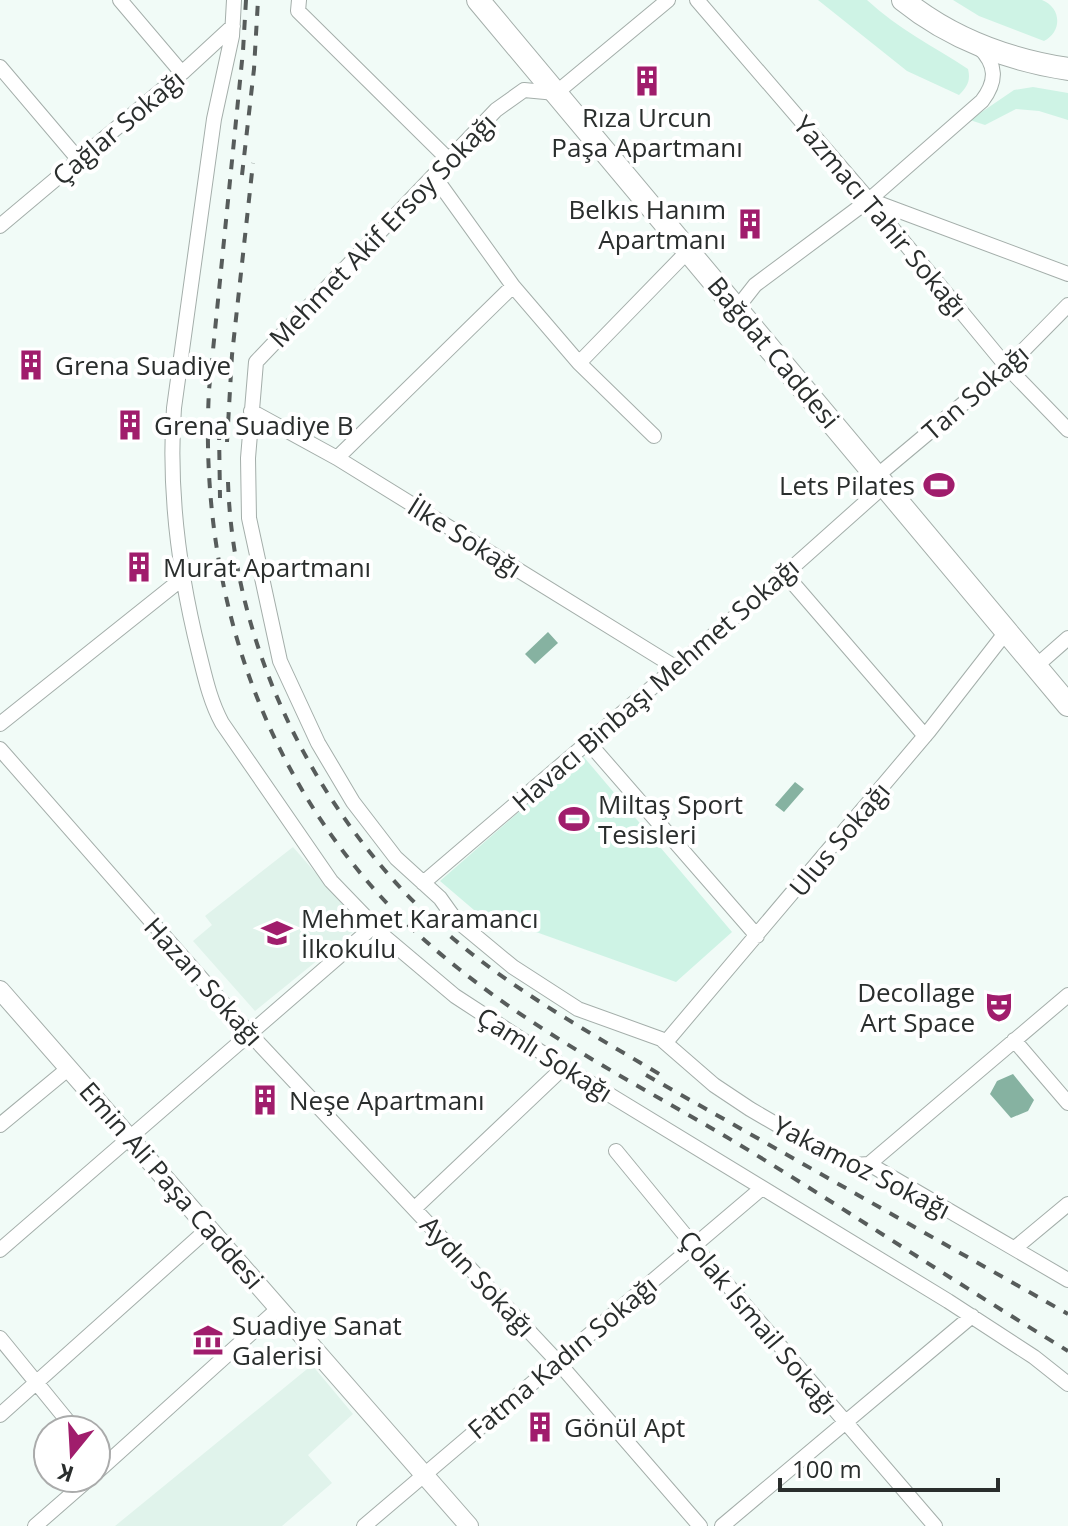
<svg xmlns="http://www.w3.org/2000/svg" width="1068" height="1526" font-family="'Open Sans',sans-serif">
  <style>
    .built { fill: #e0f3eb }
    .green { fill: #cef3e5 }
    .water { fill: #86b2a1 }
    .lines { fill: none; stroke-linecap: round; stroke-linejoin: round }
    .minor-casing { stroke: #a4aeaa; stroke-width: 16 }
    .tertiary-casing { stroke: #a4aeaa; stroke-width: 20 }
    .primary-casing { stroke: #a4aeaa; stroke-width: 24 }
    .minor { stroke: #fff; stroke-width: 14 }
    .tertiary { stroke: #fff; stroke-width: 18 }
    .primary { stroke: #fff; stroke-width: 22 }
    .rail { stroke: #575c5b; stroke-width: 4; stroke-dasharray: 10 10; stroke-linecap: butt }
    .labels { text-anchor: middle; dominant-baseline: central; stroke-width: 8; stroke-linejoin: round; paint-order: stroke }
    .poi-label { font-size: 26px; fill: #2a2e2d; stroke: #fff; text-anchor: start }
    .street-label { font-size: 26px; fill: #2a2e2d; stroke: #fff }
  </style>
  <rect width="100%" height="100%" fill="#f1fbf7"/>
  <path class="built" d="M293,847L361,925L255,1011L193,941L212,925L205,916Z
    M312,1365L353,1414L308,1455L332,1483L282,1526H115Z"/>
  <path class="green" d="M818,0H867C898,29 933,46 968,69C971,81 967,87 959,95L907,71Z
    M953,0H1042C1062,8 1062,32 1044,41L979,16Z
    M1033,87L1068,93V120L1039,111L1016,109L985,125L970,120L1014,90Z
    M583,756L732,932L676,982L474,910L440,881Z"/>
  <path class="water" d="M548,632L558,643L535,664L525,654Z
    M795,782L804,789L784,812L775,805Z
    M1013,1074L1034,1100L1028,1111L1011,1118L990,1094L997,1081Z"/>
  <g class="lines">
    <g class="minor-casing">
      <path id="minor" d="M120,0L182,73
        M234,0L232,36L214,119L174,408C168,490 179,573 199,653C205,677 210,701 222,723L331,881L385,937L455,996L564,1067L948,1301L1034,1357L1068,1384
        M299,0L298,11L449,160
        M668,0L556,93L524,90L496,110L256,362L248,458L249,518L280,661L318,743L353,802L396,858L440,898L455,919L513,967L578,1009L661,1039L714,1085L750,1109L841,1162L853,1165L869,1164L1068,1280
        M697,0L869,200L1007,367L1068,430
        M0,67L79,160
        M434,176L513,286
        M870,200L1068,274
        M0,226L182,73L233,26
        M737,308L755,285L869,200L982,101C997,81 997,65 979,47
        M579,363L689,250
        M251,411L337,458L675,667
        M337,458L513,286L579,363L654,436
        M878,475L1007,367L1068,305
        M785,574L925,736
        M1035,667L1068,638
        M0,724L183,578
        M588,742L757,936
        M0,749L251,1035L557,1361L700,1526
        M423,883L785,574L886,484
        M1014,1040L1068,1103
        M666,1042L929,731L1006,632
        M0,1125L69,1068
        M616,1151L694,1246L935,1526
        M869,1164L1068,995
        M415,1208L564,1067
        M1015,1248L1068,1204
        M0,1250L374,926
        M0,1338L75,1430
        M0,1415L209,1228
        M96,1473L279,1308
        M35,1526L90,1478
        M364,1526L762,1188
        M722,1526L972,1316"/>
    </g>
    <g class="tertiary-casing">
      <path id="tertiary" d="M0,990L469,1526"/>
    </g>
    <g class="primary-casing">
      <path id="primary" d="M478,0L1068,705
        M903,0C950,38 1009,60 1068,69"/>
    </g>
    <use href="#minor" class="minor"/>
    <use href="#tertiary" class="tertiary"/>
    <use href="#primary" class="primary"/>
    <path class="rail" d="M246,0L243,51L209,390C197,613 280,829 459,969C545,1038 646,1089 740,1145C850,1212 958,1284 1068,1351
      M242,175L254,69L258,0
      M219,430L220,498
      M227,442L232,355L253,163
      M228,482C234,663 331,843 472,954C531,1000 597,1037 661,1075
      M646,1075L1068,1314"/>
  </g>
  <defs>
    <g id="building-bare" transform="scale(2.4)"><path d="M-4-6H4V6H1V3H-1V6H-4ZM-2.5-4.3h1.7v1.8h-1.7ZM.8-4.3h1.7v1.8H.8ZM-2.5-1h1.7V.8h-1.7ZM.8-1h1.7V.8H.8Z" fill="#a01d6c" stroke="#fff" stroke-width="2.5" paint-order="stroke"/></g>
    <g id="stadium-bare" transform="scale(2.4)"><path d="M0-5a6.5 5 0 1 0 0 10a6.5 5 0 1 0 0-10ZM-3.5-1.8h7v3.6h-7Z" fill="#a01d6c" stroke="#fff" stroke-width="2.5" paint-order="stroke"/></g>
    <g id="school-bare" transform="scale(2.4)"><path d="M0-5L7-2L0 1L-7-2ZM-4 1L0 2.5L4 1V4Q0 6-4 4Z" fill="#a01d6c" stroke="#fff" stroke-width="2.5" paint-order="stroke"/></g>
    <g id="theatre-bare" transform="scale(2.4)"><path d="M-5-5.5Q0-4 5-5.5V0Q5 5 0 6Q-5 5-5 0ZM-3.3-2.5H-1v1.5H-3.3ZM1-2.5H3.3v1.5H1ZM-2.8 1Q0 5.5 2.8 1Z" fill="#a01d6c" stroke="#fff" stroke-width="2.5" paint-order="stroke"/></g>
    <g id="museum-bare" transform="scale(2.4)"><path d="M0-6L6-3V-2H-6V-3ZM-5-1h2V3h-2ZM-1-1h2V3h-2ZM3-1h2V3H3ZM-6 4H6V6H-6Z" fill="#a01d6c" stroke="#fff" stroke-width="2.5" paint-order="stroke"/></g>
  </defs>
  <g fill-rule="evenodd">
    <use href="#building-bare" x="647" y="81"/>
    <use href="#building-bare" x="750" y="224"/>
    <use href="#building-bare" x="31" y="365"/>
    <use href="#building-bare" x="130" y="425"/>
    <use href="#stadium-bare" x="939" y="485"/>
    <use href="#building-bare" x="139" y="567"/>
    <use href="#stadium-bare" x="574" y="819"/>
    <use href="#school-bare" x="277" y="933"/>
    <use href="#theatre-bare" x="999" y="1007"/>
    <use href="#building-bare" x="265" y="1100"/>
    <use href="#museum-bare" x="208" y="1340"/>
    <use href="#building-bare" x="540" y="1427"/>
  </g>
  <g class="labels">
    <g class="poi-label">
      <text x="647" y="117" text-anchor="middle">Rıza Urcun<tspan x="647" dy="30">Paşa Apartmanı</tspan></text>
      <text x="726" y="209" text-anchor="end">Belkıs Hanım<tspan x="726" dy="30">Apartmanı</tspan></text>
      <text x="55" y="365">Grena Suadiye</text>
      <text x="154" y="425">Grena Suadiye B</text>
      <text x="915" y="485" text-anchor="end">Lets Pilates</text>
      <text x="163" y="567">Murat Apartmanı</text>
      <text x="598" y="804">Miltaş Sport<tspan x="598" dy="30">Tesisleri</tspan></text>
      <text x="301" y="918">Mehmet Karamancı<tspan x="301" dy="30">İlkokulu</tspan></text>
      <text x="975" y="992" text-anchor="end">Decollage<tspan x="975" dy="30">Art Space</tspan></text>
      <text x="289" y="1100">Neşe Apartmanı</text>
      <text x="232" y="1325">Suadiye Sanat<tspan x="232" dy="30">Galerisi</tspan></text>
      <text x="564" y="1427">Gönül Apt</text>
    </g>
    <g class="street-label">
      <text transform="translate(118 127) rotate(-40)">Çağlar Sokağı</text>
      <text transform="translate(881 216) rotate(50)">Yazmacı Tahir Sokağı</text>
      <text transform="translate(382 230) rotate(-46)">Mehmet Akif Ersoy Sokağı</text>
      <text transform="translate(774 352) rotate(50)">Bağdat Caddesi</text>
      <text transform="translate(975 392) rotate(-41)">Tan Sokağı</text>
      <text transform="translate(465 537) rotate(32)">İlke Sokağı</text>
      <text transform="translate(655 684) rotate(-41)">Havacı Binbaşı Mehmet Sokağı</text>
      <text transform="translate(839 839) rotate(-50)">Ulus Sokağı</text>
      <text transform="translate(204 981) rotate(48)">Hazan Sokağı</text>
      <text transform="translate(545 1054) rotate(32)">Çamlı Sokağı</text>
      <text transform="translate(862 1167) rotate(27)">Yakamoz Sokağı</text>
      <text transform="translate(172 1185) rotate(49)">Emin Ali Paşa Caddesi</text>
      <text transform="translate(478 1276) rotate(47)">Aydın Sokağı</text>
      <text transform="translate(759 1322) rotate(50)">Çolak İsmail Sokağı</text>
      <text transform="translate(562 1357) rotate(-40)">Fatma Kadın Sokağı</text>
    </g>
  </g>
  <g transform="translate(72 1454) rotate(198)"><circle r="38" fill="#ffffff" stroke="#aaabab" stroke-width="2"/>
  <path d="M0-6L14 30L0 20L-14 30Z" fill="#a01d6c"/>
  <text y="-12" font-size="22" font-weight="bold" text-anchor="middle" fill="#2a2e2d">K</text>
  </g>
  <path d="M780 1478v12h218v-12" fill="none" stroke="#2a2e2d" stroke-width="4"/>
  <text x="792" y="1478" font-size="24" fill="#2a2e2d" stroke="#ffffff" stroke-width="6" paint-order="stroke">100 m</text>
</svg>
